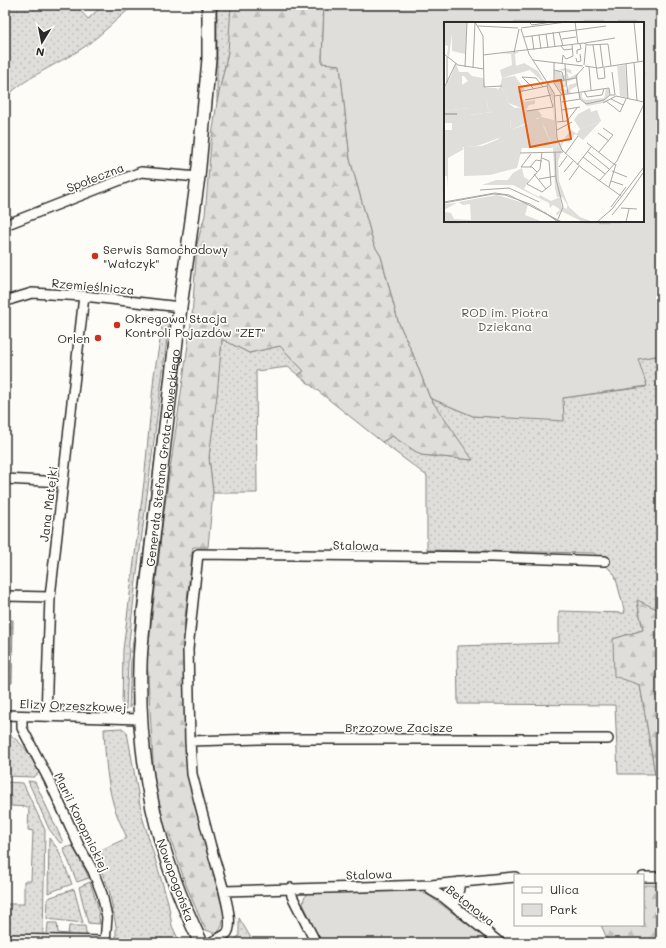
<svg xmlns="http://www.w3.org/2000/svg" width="666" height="948" font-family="Mali,sans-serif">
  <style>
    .grass { fill: url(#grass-dots); stroke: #858482 }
    .forest { fill: url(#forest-firs); stroke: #858482 }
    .green { fill: #dfdeda; stroke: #858482; fill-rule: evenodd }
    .water { fill: url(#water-waves); stroke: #7e7d7b }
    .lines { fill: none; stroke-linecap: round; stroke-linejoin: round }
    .street-casing { stroke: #2b2b2b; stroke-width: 12 }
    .secondary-casing { stroke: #2b2b2b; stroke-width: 16 }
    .street { stroke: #fdfcf7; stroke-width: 9 }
    .secondary { stroke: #fdfcf7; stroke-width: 13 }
    .poi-dot { fill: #c8321e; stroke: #fdfcf7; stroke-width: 1.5 }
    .labels { text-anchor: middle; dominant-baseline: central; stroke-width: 3.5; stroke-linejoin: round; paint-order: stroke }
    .street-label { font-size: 12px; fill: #2b2b2b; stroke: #fdfcf7 }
    .poi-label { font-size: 12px; fill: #2b2b2b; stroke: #fdfcf7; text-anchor: start }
    .park-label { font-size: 12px; fill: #585857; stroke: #fdfcf7 }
    .inset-river { fill: none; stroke: #b5b4b1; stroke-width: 2 }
    .inset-road { fill: none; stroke: #a9a8a5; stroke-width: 1 }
    .view { fill: #e8590c; fill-opacity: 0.15; stroke: #e8590c; stroke-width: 2 }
    .inset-edge { fill: none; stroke: #2b2b2b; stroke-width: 2 }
  </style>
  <defs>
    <pattern id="grass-dots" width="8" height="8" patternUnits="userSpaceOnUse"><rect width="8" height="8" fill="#dfdeda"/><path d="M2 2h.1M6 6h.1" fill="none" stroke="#c0bfbb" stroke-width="1.8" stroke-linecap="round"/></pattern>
    <pattern id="forest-firs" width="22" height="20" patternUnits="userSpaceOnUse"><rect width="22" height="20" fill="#dfdeda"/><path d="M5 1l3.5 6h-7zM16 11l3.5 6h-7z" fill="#c0bfbb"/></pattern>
    <pattern id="water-waves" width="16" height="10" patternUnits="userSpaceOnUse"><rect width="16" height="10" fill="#b5b4b1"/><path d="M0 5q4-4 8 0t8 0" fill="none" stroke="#939390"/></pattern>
  </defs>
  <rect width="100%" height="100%" fill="#fdfcf7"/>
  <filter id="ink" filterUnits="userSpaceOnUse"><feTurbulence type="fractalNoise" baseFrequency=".025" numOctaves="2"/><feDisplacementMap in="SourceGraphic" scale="8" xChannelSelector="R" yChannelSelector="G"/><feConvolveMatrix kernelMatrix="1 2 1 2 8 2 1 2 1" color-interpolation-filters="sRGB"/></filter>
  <g filter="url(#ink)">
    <path class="grass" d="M5,5H75L88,19L103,5H134C118,18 103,33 87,45C67,60 16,81 5,100Z
      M217,5H232L228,52L217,102Z
      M144,315L168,319L169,323L135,589L129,642L126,709L122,710L123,650L144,482L154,375L162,329C158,319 153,321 143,319Z
      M173,321L134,661L133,703L129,708L131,658L134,632L171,322Z
      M222,339L249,353L280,346L304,371L298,375L288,367L256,371L257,493H213L209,457Z
      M661,355V611L637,601L643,630L613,639L640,685L655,774H618L615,705L458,704L457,646L559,643V611L625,613L615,575L594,553L427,550V476L382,442L392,436L421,455L472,460L430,398L473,416L564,420L562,398L646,387L637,359Z
      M122,728L127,732L142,816L168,902L172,926L180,943L153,939L116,938V926L109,890L94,853L127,838C124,831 120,823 117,815C107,790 105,755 104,729Z
      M5,731C23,743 30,754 40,772L34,777L5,776Z
      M28,781L35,782L63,842L60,843L49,829Z
      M5,782L23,783L45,830L43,936L5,935L6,904H24V881H31L33,831L28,830L29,807L11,806V796L5,795Z
      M49,838L58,849L72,884L48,893Z
      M73,846L89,878L77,882L63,848Z
      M90,882L97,903L100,924L88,923L79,887Z
      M74,889L83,923L47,919L48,898Z
      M239,918L254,943H230L239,936Z
      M48,923H57L58,933L68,934L69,926H85L87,938L48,936L47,934Z"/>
    <path class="forest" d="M231,5H324L322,63L340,64L350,159L374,245L381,256L398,321L413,354L430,398L473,460L421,455L392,436L382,442L298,375L304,371L280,346L249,353L222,339L217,396L209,457L213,493L208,547H193L184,626L189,774L206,846L224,914L222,926L217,934L206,930L203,925L186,885L169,834L164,830L154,777L147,660L164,511L192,317L197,244L205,215L211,143L217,102L228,52Z
      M637,600L661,611V774H655L640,685L614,676L613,639L643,630Z
      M643,885H661V943H609L601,925H643Z"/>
    <path class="green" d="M324,5H661V355L638,359L647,386L563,398L564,421L473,416L430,398L413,354L398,321L381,256L374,245L350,159L340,65L322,63ZM445,23H643V221H445Z
      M418,891L428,895L438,902L493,943H323L309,921L311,920L303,904L304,898L307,895V893Z"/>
    <path class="water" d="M5,620H13L12,683H5Z"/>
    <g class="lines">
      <g class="street-casing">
        <path id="street" d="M5,225L141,172L198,177
          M5,302L12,299L32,293L84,296L180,307
          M5,479L63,482
          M5,596L50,597
          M5,715L140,719
          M22,716V728L49,780L80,848L93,871L102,894L107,917L105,943
          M46,716L50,597L84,296
          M190,741L262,739H608
          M643,877H661
          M431,885V890L443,897L500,943
          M291,888L292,896L316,943
          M224,891L211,847L192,774L190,741L188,649L198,554L492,557L605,561
          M453,905C457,898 460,891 459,882
          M5,939L105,941
          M210,943C215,940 222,937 226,934C234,927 226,900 224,891L431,885L515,877"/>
      </g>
      <g class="secondary-casing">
        <g id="secondary">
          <path id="s1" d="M201,943C157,852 137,767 140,666C140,649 143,631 144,614L180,307L198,177L209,59V5"/>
        </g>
      </g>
      <use href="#street" class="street"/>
      <use href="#secondary" class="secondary"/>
    </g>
  </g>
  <g class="poi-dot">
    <circle cx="95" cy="256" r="4"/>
    <circle cx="117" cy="325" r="4"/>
    <circle cx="98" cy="338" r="4"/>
  </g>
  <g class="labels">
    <g class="street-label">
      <text transform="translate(95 177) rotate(-21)">Społeczna</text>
      <text transform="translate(93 286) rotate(5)">Rzemieślnicza</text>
      <text stroke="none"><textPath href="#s1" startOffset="496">Generała Stefana Grota-Roweckiego</textPath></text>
      <text transform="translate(48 504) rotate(-83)">Jana Matejki</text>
      <text transform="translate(356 545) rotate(1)">Stalowa</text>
      <text transform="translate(73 705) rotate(2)">Elizy Orzeszkowej</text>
      <text x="399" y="727">Brzozowe Zacisze</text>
      <text transform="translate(82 822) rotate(64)">Marii Konopnickiej</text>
      <text transform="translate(369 874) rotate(-2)">Stalowa</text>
      <text transform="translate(176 880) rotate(70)">Nowopogońska</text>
      <text transform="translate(471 905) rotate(38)">Betonowa</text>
    </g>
    <g class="poi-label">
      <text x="103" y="249">Serwis Samochodowy<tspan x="103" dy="14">"Wałczyk"</tspan></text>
      <text x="125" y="318">Okręgowa Stacja<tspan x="125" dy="14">Kontroli Pojazdów "ZET"</tspan></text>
      <text x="90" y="338" text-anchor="end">Orlen</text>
    </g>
    <g class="park-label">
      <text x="505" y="312">ROD im. Piotra<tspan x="505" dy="14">Dziekana</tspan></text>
    </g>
  </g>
  <g transform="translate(444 22)">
    <rect width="200" height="200" fill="#fdfcf7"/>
    <path d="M75,30L71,32L72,44L80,41L94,49L102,63L86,48L58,56L56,48L68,43L67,32L57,31ZM121,46L127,48L128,52L123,50L125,56L134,51L133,64L126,68L127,71L119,72L111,62L110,49ZM114,48L122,49L123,60L132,56V61L125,63L124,68L117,67L116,61L121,60L118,65H122V58L121,52L119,54ZM56,65L63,73L64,81L71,86L80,85L78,76L81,80L91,78V82L85,83L82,88H94L98,94L67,108L66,96L55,95V116L33,124L2,127L4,133V165L3,154H0V108H8V101H0V89L25,86L26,93L49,90L44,87L43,80ZM162,67H165V73L160,79L166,76L159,81L143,84L136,76L135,71H138V76L142,78L160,76ZM157,99L139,118L131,112L125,120L121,117L117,125L116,122L127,108L133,112L136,107ZM112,113L118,128L114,140L115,159L125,185L118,175H113L111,166L109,126L113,125Z" fill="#dfdeda" fill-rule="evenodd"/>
    <path d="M12,41L15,50H24L28,54L39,56L42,66H53L54,70L43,80L44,87L49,90L25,93V63H18L24,59L20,54H7ZM71,54L81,68L74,70L81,82V87L64,81L63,73L56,65L58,56ZM103,61L109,70L113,129L111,125L109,126L101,106L93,94L110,98L109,80ZM14,122L20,127L4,136L2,127ZM52,158H64L95,175L96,173L107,179L116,175L118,185L123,187V183L136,195L147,199L139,200L117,189L113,194L112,191L116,188L114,186L109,183L106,186L105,181L69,163H38Z" fill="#dfdeda"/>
    <path d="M0,0H23L21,32L8,29V12L5,35L3,33L4,24L0,23ZM181,43L184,76L176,74L173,44ZM7,54H18V63H25V86L0,89V67ZM146,86L147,90L153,88L157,99L136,107L130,98L134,92ZM59,94L66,96L67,108L83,102L87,97H96L109,126H78L73,146L46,153L20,154V125L38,124L55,117V95ZM78,146L80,155L85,158L80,167L63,159L69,151ZM53,173L84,182L81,193L99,200H0V182L13,181L0,188L1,190L7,191L10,197L27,198L26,182L19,183L14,180Z" fill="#dfdeda"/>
    <path class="inset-river" d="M0,92H13"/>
    <path class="inset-road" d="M31,0L39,14L40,65L58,64M85,0L88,3L108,0M131,0L134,22M190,0L194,40M34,4L74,6M77,6L122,0M77,7L85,32L110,71L113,116L118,128L139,147L177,174M109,10L111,25M115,10L119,24M102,12L104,26M95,13L97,27M88,14L90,28M80,15L162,4M118,17L132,15M141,21L171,16M156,22L159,45M164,22L167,44M149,23L154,57L161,56L160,46M117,24L120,28L128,27M70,31L75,7M0,32L14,43L40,47M133,32V28L137,27L136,22M39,33L140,21L144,23L164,22M132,36L133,40L137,39L136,32M89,38L139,44M190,40L193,79M110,41V61L118,73M118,41L119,33L122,37L129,34L128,23M121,42L122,57M182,42L184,77M140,43L142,23M141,44L154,46L200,39M21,45L23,0M145,45L147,68M29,46L31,0M110,48L118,50L120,58M122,58L124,72M110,60L132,56M3,61V35M0,66L12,41M90,67L78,55L92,56L99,65M140,69L143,75L158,73L160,67M74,70L103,64L104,60M116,73L119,100M166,73H171L168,50M110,74L165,66L166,73L160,78L142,82L136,77M136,77L132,54L140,45M167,77L179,83M81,78L107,73M162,79L176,90L182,77M118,80L136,77M159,81L172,74L200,80M118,88L136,85M83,89L109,85L103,64M113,100L123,99L133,86M113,108L128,100M154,111L165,119M143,121L171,143M143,129L165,147M98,130L96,147L83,162L98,170L107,163L105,139L98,136M111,130L112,157L119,185L114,197M155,130L169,113L159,106M76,131L119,130M87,132L77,145H88L93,150M121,132L134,114M139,135L161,152M133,143L147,125M86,145L92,138L98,139M115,145L123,134M168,149L183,155M120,150L129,139M90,152L102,167M95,157L112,154M125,158L135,144M155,159L173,139L200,82M167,159L179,163M165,165L172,142M36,168L65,166L95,180M181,177L199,151M0,180L51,171L65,173L118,200M0,181L49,172L61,173L86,182L116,200M167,185L182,165M177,186L193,187M100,190L114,200M168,193L181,177M153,200L168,187L200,145M182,200L185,187"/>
    <path class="view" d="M117,58L127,117L86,125L75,65Z"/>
    <rect width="200" height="200" class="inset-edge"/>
  </g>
  <rect width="666" height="948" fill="none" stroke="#fdfcf7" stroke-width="20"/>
  <rect x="10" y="10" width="646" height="928" fill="none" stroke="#2b2b2b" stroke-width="1.5" filter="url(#ink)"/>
  <rect x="514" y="874" width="130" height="52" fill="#fdfcf7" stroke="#a9a8a5"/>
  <rect x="522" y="887" width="20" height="6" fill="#fdfcf7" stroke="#a9a8a5"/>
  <text x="550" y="894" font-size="12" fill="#2b2b2b">Ulica</text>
  <rect x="522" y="904" width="20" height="12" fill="#dfdeda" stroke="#a9a8a5"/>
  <text x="550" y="914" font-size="12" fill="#2b2b2b">Park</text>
  <g transform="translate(42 42) rotate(190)" stroke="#fdfcf7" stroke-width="3" paint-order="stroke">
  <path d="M0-3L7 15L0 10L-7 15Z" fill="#2b2b2b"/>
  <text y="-6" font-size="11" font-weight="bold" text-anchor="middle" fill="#2b2b2b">N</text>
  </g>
</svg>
